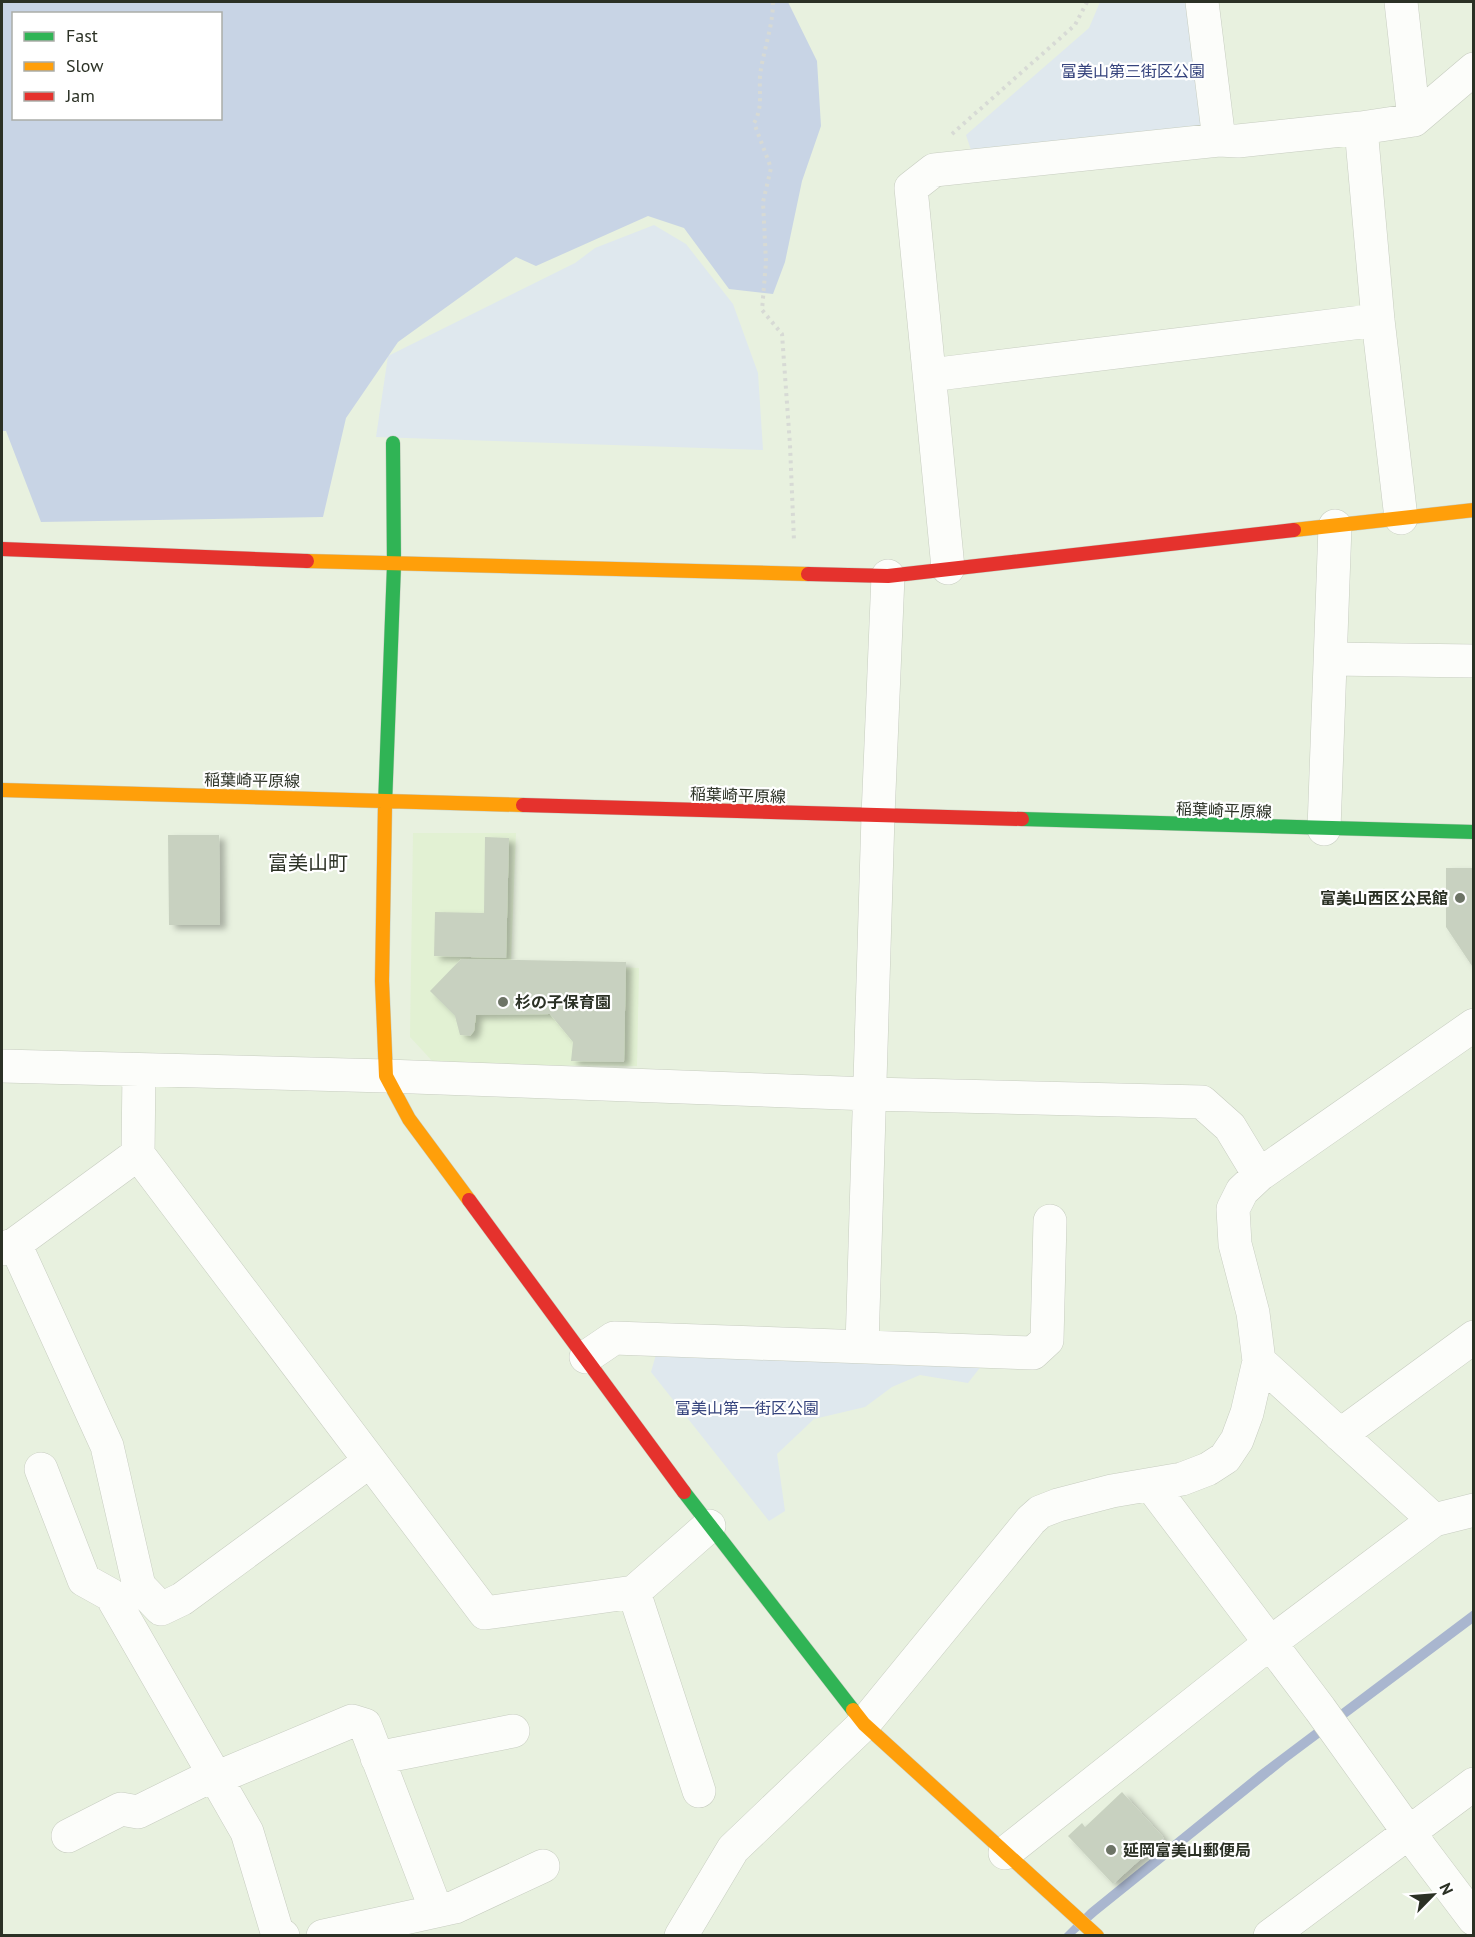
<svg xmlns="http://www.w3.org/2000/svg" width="1475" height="1937" font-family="'PT Sans','Noto Sans JP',sans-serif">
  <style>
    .built { fill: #e2f1d3 }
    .green { fill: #dfe8ee }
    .forest { fill: #c8d4e5; fill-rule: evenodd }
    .water { fill: #a9b6cf }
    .building { fill: #c8d1c0; filter: url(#shadow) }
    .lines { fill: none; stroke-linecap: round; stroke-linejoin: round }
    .street-casing { stroke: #c7cdc0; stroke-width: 34 }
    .fast-casing { stroke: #c7cdc0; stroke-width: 15 }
    .slow-casing { stroke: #c7cdc0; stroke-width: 15 }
    .jam-casing { stroke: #c7cdc0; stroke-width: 15 }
    .path { stroke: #d7dad5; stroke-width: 4; stroke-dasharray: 3 4.5; stroke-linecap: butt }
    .street { stroke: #fcfdfa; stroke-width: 33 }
    .fast { stroke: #30b455; stroke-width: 14 }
    .slow { stroke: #ff9f0a; stroke-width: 14 }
    .jam { stroke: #e5322d; stroke-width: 14 }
    .poi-dot { fill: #6d7466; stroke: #fff; stroke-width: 2 }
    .labels { text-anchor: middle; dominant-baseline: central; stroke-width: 4.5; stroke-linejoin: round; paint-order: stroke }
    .park-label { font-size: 16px; fill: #36447d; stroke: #fff }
    .street-label { font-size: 16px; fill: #2b3125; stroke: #fff }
    .poi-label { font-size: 16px; font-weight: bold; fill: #2b3125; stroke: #fff; text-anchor: start }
    .quarter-label { font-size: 20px; fill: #2b3125; stroke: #fff }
  </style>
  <defs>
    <filter id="shadow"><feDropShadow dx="6" dy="4" stdDeviation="3" flood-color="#0004"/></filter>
  </defs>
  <rect width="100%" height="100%" fill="#e8f1df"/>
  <path class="built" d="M413,833H516L511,962L639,968L637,1066L435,1064L410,1037Z"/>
  <path class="green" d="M1100,2H1188L1203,128L971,150L966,135L1089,28Z
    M654,225L686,244L733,304L758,373L763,450L376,437L388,356L575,263L595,248Z
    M657,1351L982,1365L968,1383L920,1375L892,1387L865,1407L814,1419L777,1454L785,1511L769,1521L651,1372Z"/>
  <path class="forest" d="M2,2H788L817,61L821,126L802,181L785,262L773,294L729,289L684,228L648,216L536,266L516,257L398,342L346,418L323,517L41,522L6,431H2ZM14,14H220V118H14Z"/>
  <path class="water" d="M1473,1610V1623L1287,1762L1097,1915L1074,1935L1062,1936L1089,1909L1259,1771Z"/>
  <path class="building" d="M168,835H219L220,925H169Z
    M485,837L509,838L506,958L434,956L435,912L484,913Z
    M1446,868H1474V969L1446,927Z
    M461,959L626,962L624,1062L571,1061L573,1042L550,1014L476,1015L474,1031L470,1036L460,1035L455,1016L430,991Z
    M1122,1792L1164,1838L1113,1884L1068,1836L1082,1823L1085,1827Z"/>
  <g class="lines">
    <g class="street-casing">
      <path id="street" d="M1202,2L1219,140
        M1401,2L1414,120
        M930,375L1378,320
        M1401,518L1378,320L1361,128L1414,120L1474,69
        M948,568L911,188L934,170L1219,140L1238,141L1361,128
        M1331,659L1474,661
        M1324,829L1335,526
        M2,1066L386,1076L870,1094L1202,1102L1230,1127L1259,1175
        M139,1070L138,1154L485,1613L634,1592L709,1526
        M15,1244L107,1446L139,1586L161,1609L182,1599L370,1461
        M2,1249L15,1244L138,1154
        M862,1346L878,816L888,576
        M586,1357L614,1338L1033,1353L1047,1340L1050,1221
        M1259,1361L1434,1520
        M1340,1435L1474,1337
        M41,1469L84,1580L111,1595L247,1832L277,1932L283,1936
        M1151,1485L1320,1709L1409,1833L1474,1919
        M634,1592L699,1791
        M377,1758L513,1731
        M216,1778L352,1721L365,1725L436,1910
        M68,1836L121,1809L138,1812L213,1775
        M1005,1853L1270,1643L1434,1520L1474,1510
        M323,1936L455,1907L543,1866
        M681,1936L733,1849L864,1724L1031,1520L1040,1512L1058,1505L1112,1491L1182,1479L1208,1469L1225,1458L1237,1440L1247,1413L1259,1361L1253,1313L1235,1244L1233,1209L1242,1191L1259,1175L1474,1025
        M1270,1936L1474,1784"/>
    </g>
    <g class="fast-casing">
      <path id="fast" d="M385,805L394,565L393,443
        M1022,819L1474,832
        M684,1492L853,1710"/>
    </g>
    <g class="slow-casing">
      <path id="slow" d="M1294,530L1474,510
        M307,561L808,574
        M2,790L523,805
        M385,805L382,981L386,1076L409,1119L469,1200
        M853,1710L864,1724L1097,1936"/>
    </g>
    <g class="jam-casing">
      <path id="jam" d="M2,549L307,561
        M808,574L888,576L1294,530
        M523,805L1022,819
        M469,1200L684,1492"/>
    </g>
    <path class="path" d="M773,2C773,27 763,51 760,76C759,93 763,108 754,123L771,168L763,202L766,262L762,310L782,334L790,445L794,541
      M952,134L1075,25L1087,2"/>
    <use href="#street" class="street"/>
    <use href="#fast" class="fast"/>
    <use href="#slow" class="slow"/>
    <use href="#jam" class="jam"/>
  </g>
  <g class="poi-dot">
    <circle cx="1460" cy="898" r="6"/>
    <circle cx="503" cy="1002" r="6"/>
    <circle cx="1111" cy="1850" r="6"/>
  </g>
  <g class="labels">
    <g class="park-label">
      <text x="1133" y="71">富美山第三街区公園</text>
      <text x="747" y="1408">富美山第一街区公園</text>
    </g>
    <g class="street-label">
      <text transform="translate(252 780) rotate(1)">稲葉崎平原線</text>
      <text transform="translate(738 795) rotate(2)">稲葉崎平原線</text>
      <text transform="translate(1224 810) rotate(2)">稲葉崎平原線</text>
    </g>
    <g class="poi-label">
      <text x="1448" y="898" text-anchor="end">富美山西区公民館</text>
      <text x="515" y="1002">杉の子保育園</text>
      <text x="1123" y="1850">延岡富美山郵便局</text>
    </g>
    <g class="quarter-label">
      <text x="308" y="863">富美山町</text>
    </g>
  </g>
  <rect width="1475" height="1937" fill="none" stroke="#2b3125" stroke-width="6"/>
  <rect x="12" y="12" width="210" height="108" fill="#ffffff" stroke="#aaada8" stroke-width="1.5"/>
  <rect x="24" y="32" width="30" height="9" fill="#30b455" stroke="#aaada8" stroke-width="1.5"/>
  <text x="66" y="42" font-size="18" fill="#2b3125">Fast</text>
  <rect x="24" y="62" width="30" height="9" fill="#ff9f0a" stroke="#aaada8" stroke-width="1.5"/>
  <text x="66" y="72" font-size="18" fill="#2b3125">Slow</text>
  <rect x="24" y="92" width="30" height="9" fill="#e5322d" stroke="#aaada8" stroke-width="1.5"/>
  <text x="66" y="102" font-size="18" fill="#2b3125">Jam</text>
  <g transform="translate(1433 1895) rotate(65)" stroke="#ffffff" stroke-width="4.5" paint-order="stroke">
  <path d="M0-4.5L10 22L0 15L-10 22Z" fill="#2b3125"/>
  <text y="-9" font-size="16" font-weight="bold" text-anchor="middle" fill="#2b3125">N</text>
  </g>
</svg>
